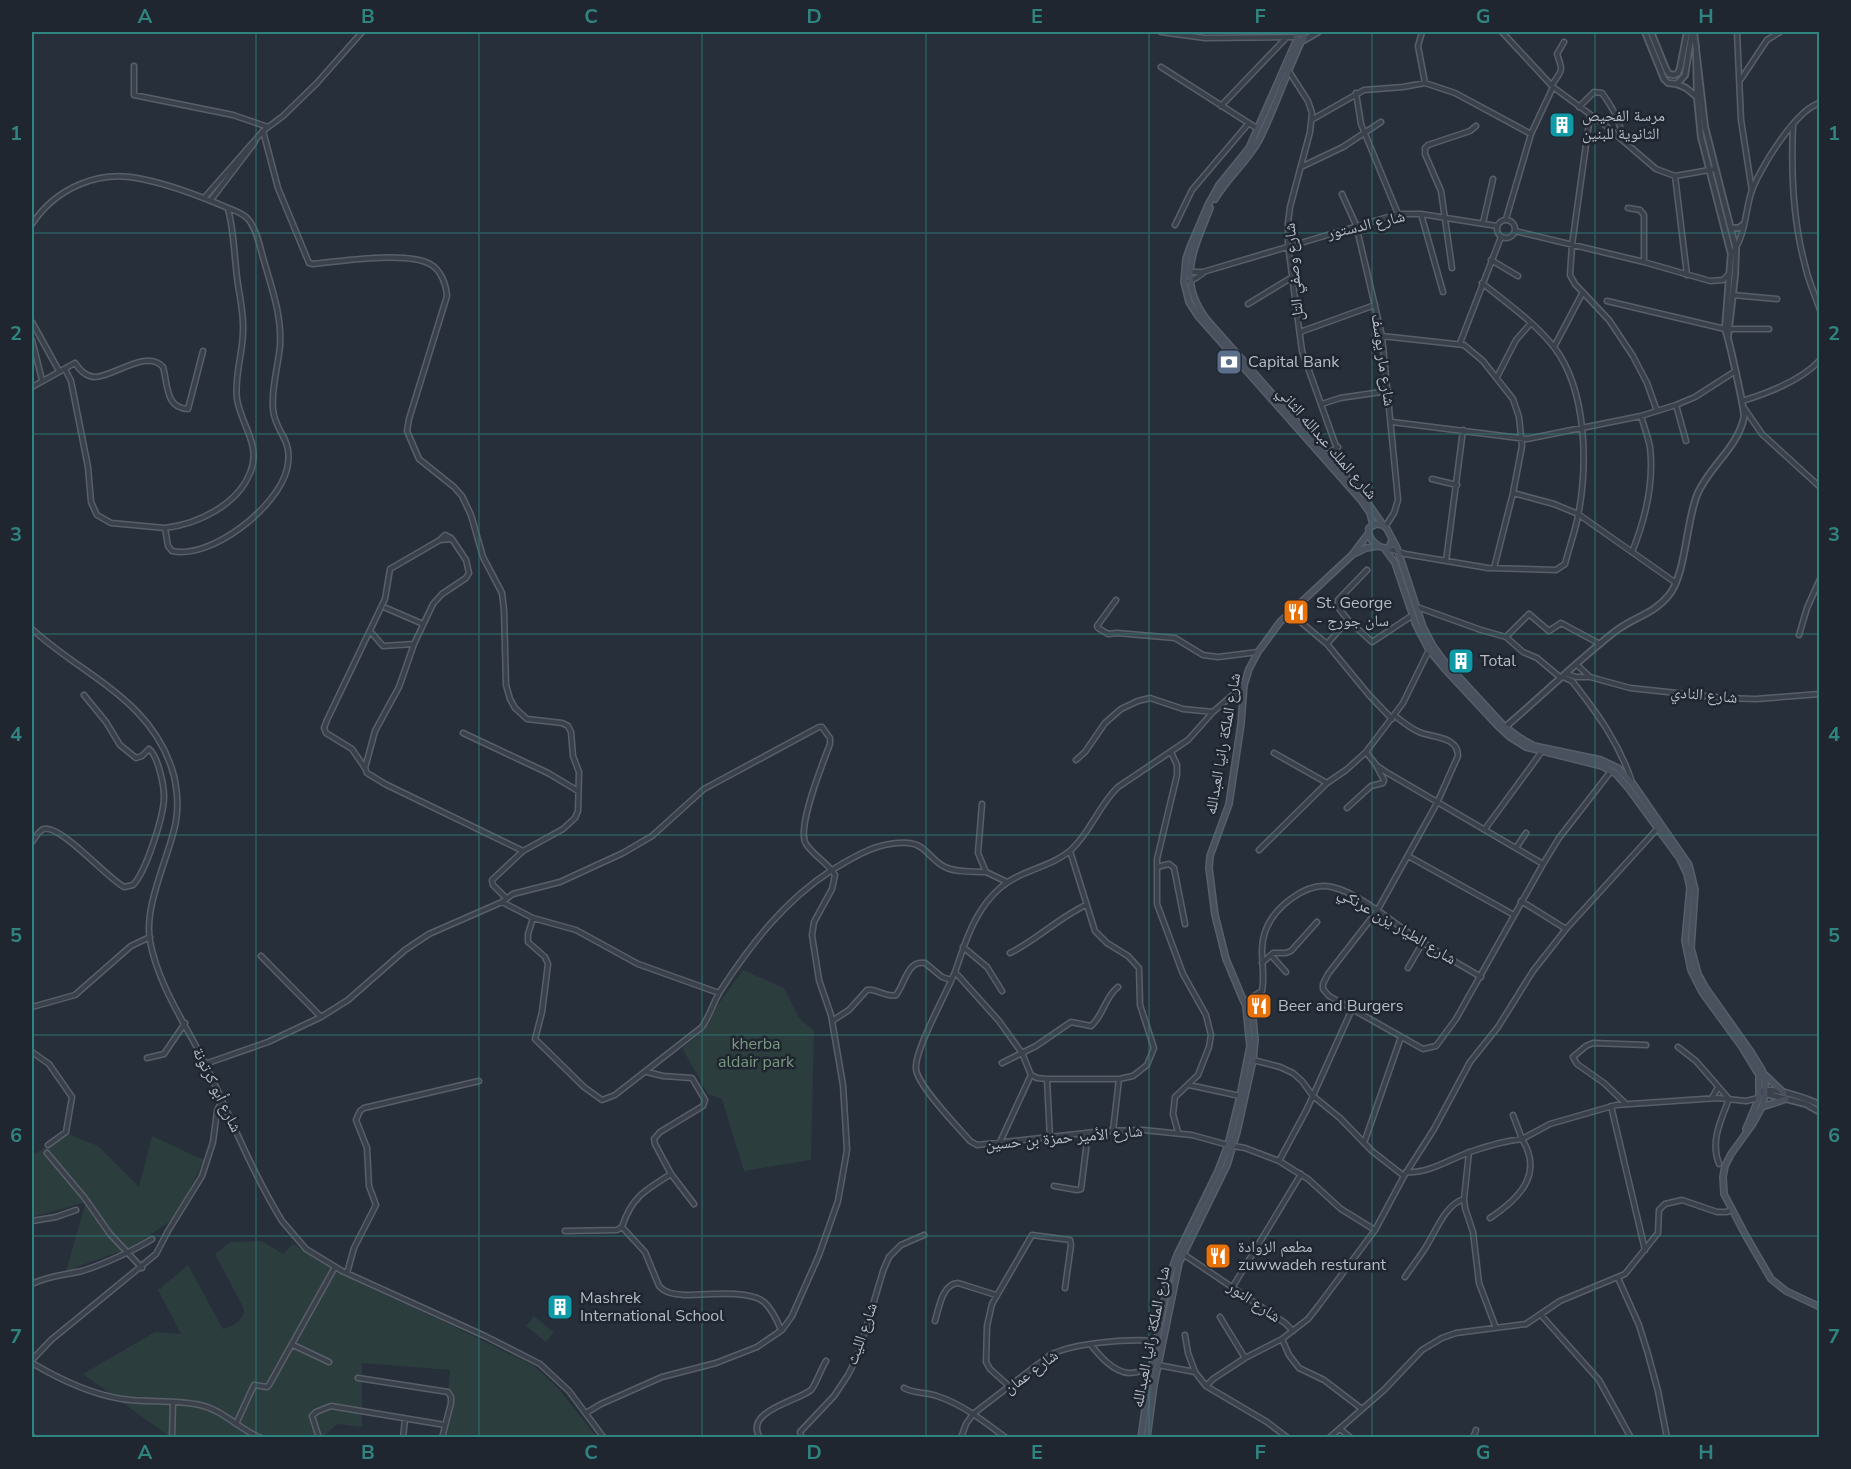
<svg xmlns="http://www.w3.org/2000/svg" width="1851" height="1469" font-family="'Nunito Sans','Noto Naskh Arabic',sans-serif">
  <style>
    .green { fill: #2c3d3e }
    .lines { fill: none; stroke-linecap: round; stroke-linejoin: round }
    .minor-casing { stroke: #595f69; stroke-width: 7 }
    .tertiary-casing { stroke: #595f69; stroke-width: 8 }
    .secondary-casing { stroke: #595f69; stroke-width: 8 }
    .minor { stroke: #3b414b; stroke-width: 4 }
    .tertiary { stroke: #3b414b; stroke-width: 4.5 }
    .secondary { stroke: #49515e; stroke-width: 5 }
    .grid { fill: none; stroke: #308480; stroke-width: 1.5; stroke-opacity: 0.55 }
    .labels { text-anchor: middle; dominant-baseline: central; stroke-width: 5; stroke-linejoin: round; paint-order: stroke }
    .poi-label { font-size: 16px; fill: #b6bcc6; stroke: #202630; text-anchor: start }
    .street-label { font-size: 16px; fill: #b6bcc6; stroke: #202630 }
    .park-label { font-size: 16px; fill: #789980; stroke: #202630 }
    .neatline { fill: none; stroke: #308480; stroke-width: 2 }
    .grid-label { font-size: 20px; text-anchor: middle; font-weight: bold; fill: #308480 }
  </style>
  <rect width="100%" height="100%" fill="#272f3b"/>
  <path class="green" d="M743,970L784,988L799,1018L814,1031L811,1160L744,1171L722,1099L708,1094L682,1048L701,1033L708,1025L717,1006Z
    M68,1134L98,1146L139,1187L152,1136L204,1160L185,1199L169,1222L132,1247L66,1271L86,1202L32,1217V1153L34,1154Z
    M262,1241L283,1254L293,1244L338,1273L455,1327L534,1366L557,1387L597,1437H444L450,1370L362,1363V1427L337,1424L323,1437H170L83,1374L155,1332L181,1334L158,1290L188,1265L223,1329C234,1326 243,1321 244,1309L215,1254L230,1242Z
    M534,1316L554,1332L546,1342L526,1326Z"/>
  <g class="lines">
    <g class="minor-casing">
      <path id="minor" d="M1161,32L1205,38L1296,37
        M1422,32L1418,46L1425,83
        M1502,32L1553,87L1606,126L1656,169L1675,176L1715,169
        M1737,32L1741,120L1752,191
        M134,66V95L233,115L268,127
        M1161,67L1258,129
        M1288,70L1308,101L1312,113L1310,132L1290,207L1288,223V245L1302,351L1347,477
        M1741,79L1767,40L1780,32
        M1552,85C1563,68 1563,72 1557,54L1564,42
        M1356,93L1361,124L1398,214
        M1221,106L1286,38
        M1579,107L1594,92L1602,93C1613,108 1620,121 1623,140
        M1590,116L1572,245L1570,275L1575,284L1609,320L1633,356L1647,383L1657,411
        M1313,119L1364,90L1403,87L1425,83L1455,93L1531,134
        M1793,125C1791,170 1793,221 1805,265C1808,280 1815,295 1820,310
        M263,131L278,188L309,263L313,264C340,261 407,251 430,264C441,270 446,284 447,296L409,419L407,431L419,459L454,487L462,496L471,515L483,557L502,593L504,610L506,685L510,699L515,708L527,719L562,723L568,726L571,732L573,756L579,772L578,811L575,818L563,829L523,851
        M1301,167L1343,147L1381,122
        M1675,176L1687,275
        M1342,194L1356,225L1382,336L1398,500L1394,513L1385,527
        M205,197L263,131L283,116L317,83L362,32
        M211,200L255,142
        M1628,208L1640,210L1644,215V262
        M1421,214L1443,292
        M1506,219L1531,134L1553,87
        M1497 229a9 9 0 1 1 18 0a9 9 0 1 1-18 0Z
        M1483,223L1493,179
        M32,224C56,188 99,169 142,179C172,185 200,196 228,208C235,211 243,213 248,219C257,229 260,248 264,261C272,289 282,316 280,346C278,367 271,389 273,409C275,434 294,438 287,469C278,507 211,560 172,551L168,546L165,528
        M1175,225L1192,190L1248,124
        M1515,231L1644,262L1710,281L1723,280L1730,273
        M1731,254C1745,239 1745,213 1751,193C1758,171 1796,109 1820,103
        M1491,260L1518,276
        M1452,268L1441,191L1425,154V148L1428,145L1470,131L1476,126
        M1189,272H1203L1398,214H1421L1497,226
        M1189,281L1196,278L1203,273
        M1733,295L1777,299
        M1607,301L1725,329H1769
        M1248,304L1294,276
        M32,322L59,371
        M1300,332L1375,305
        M1382,336L1464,345L1483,361L1513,399L1519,417L1522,446L1513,493L1494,568
        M32,340L42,380
        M1460,343L1501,237
        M1554,347L1583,292
        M65,369L71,381L88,467L91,502L97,515L111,523L165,528C198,524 237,505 250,473C262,446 241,425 237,399C234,377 243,353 243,331C244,312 239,295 237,277C234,254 234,231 228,209
        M1497,377L1516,340L1531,323
        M32,387L75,363C80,370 85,376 94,377C112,378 147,348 163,367C168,384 165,408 188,409L203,351
        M1742,401C1768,393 1801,381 1820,360
        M1322,404L1340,398L1388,391
        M1676,405L1686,441
        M1744,408L1762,434L1820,487
        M1392,422L1527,439L1641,416L1676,405L1695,397L1734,372
        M1327,454L1338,447
        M1432,479L1457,485
        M1513,493L1554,504L1578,514L1676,583
        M440,540L445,535L451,538
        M1387,548L1405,554L1488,568L1556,570L1565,564C1569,548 1575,532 1578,516C1588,465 1587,390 1554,347C1534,322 1507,303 1482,283
        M1632,552C1645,520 1654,482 1650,447C1648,437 1644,426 1641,416
        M1446,561L1463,430
        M1116,600L1097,626L1098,628L1108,634L1117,633L1175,638L1203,655L1210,656L1218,657L1258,652
        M1417,607L1481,630L1506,637L1523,652L1537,658L1561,678
        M386,608L423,624
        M1290,613L1327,644L1369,695L1392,719
        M1348,620L1338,607V600L1367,570
        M32,629C84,677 154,700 174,776C178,794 179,812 174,830C166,863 144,907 150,941C158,985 186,1025 206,1065C230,1117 252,1172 282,1221L306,1249L342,1271L485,1336L540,1364L569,1391L604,1438
        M370,631L383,646L414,644
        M1799,635L1807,608L1820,579
        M1507,636L1529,614L1549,631L1561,623L1600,644
        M1327,644L1348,620L1372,642L1413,615
        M1577,665L1590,677L1630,688L1724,698L1756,699L1820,694
        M1567,674L1576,677H1589
        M1563,677L1572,681C1598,714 1619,743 1632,782
        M1243,686L1213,712L1188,740L1118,787C1099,805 1091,831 1072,849C1051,868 1020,870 1000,888C991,896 983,906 977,917C967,934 962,953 955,972C947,992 914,1051 916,1069C917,1085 958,1127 970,1141L977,1145L1104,1131L1143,1130L1192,1135L1228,1145L1245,1148L1279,1161L1308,1179L1341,1209L1375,1230
        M1395,716C1403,722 1410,728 1419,732C1433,738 1458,736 1458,756L1437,803L1377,911L1328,974L1323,984V989L1329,996L1423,1049L1436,1046L1456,1019L1543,864L1559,838L1611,771
        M463,733L548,773L578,791
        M1171,752L1177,765V775L1157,859V904L1183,974L1206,1015L1211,1035L1209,1047L1198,1075L1175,1097L1173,1114L1178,1132
        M1366,752L1377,766L1386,772L1543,864
        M1274,753L1327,783
        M1076,760L1085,752L1105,723L1121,709L1138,701L1150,698L1183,709L1213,712
        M365,768L352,749L326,733L324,728L327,720L385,599L390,569L440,540L452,539L466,560L469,573L466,578L442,594L433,604L414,644L399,687L375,731L365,768L367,773L385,784L523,851L492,880L493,885L506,898
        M982,804L978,853L986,872L1007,882
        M1347,808L1371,786L1383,783L1384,780L1377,767
        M1485,829L1543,750
        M32,842C35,838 39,830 44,829C60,824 106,877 124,887L133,885C146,872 164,815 164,797C164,785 158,756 149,749L142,756L136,758L120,745L106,722L84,695
        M1516,848L1526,833
        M1259,850L1327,783L1346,770L1366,752L1403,703L1429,650
        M1408,856L1514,915
        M1157,867L1169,864L1174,868L1185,924
        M1521,901L1566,929
        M502,902L533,918L576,930L638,964L719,993
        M533,918L528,934V942L545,957L548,964L542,1012L535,1039L584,1087L602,1100L615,1095L702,1027C710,1016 713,1002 721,990C751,944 785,900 832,870C855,856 879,841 908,843C926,844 930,860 945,867C957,873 973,871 986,872
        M963,947L987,967L1002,991
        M1010,953C1037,940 1058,918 1086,905
        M1271,955L1286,972
        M261,956L321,1017
        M1262,963L1273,953H1286L1291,951L1317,922
        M1408,968L1423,942
        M955,972L999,1021L1022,1053L1031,1075L1037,1078L1047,1079L1050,1138
        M1244,1002L1262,991C1266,972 1258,952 1265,932C1273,908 1306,881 1332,887C1360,893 1397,926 1422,942C1441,954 1461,965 1481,977
        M32,1007L75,995L131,946L150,937
        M832,1021L849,1010L867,990C877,988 885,998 896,995C905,984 907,960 925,963L942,977L951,980
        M1678,1047L1696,1061L1729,1099C1721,1120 1710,1141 1719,1164
        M32,1052L49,1064L72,1097L66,1132L48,1145
        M147,1058L164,1054L185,1023
        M1253,1060L1280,1067L1293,1073L1302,1081L1313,1096L1340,1118L1372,1151L1404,1176
        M1002,1063L1036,1046L1071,1022L1091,1026C1104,1015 1104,998 1118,987
        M205,1064L268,1042L321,1017L348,1000L405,950L429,934L502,902L513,894L560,882L623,853L652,836L704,789L819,727H822L830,738V744C823,763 796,828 806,844C814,856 828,863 835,875L832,889L814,922L812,935L819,980L831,1015L843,1085L847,1150L838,1201L819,1255L792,1316L782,1330L757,1347L716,1363L662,1377L601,1404L586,1413
        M647,1072L663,1076L692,1078L705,1100L703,1106L660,1132L654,1139L655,1144L671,1174L694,1204
        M1047,1079H1119L1133,1076L1147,1065L1154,1048L1140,1005L1139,968L1128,956L1107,943L1095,931L1070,851
        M1189,1085L1240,1096
        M1712,1098L1718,1087
        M1625,1103L1604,1083L1577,1064L1573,1057L1586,1046L1593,1043L1646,1045
        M1611,1106L1645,1250
        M1513,1115L1522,1139L1550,1124L1616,1105L1718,1098L1746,1101L1759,1098
        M1113,1131L1119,1079
        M1000,1142L1031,1075
        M1364,1143L1401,1037
        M47,1153L84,1197L110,1234L142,1268
        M1279,1161L1307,1109L1352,1009
        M1406,1172C1428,1174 1450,1159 1470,1152C1487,1146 1504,1141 1522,1139C1544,1174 1519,1199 1490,1218
        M1054,1186L1077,1190L1081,1189L1088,1133
        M1464,1199L1465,1208L1473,1232L1479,1283L1496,1328
        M32,1221L56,1217L76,1210
        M622,1227L645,1252L659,1286C666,1294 675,1294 685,1295C704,1295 749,1289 764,1302C772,1309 777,1320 781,1330
        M622,1227C631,1198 645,1190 671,1174
        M565,1231L617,1230L622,1227
        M1183,1254L1285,1323L1293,1331
        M347,1273L354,1248L376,1205L369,1186L367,1148L356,1120L360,1111L364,1108L479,1081
        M1405,1277C1411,1268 1418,1259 1424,1250C1435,1234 1444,1205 1464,1199L1469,1152
        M1618,1278L1639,1325L1648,1354L1658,1391L1667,1438
        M32,1284C47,1276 65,1275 82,1271C102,1265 135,1250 152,1239
        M1232,1288L1301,1174
        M1541,1315L1599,1380L1631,1438
        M1220,1317L1245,1358
        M935,1321C939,1308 942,1284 958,1283L996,1295
        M1185,1335L1188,1353L1195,1372
        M1282,1339L1289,1355L1299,1368L1324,1380L1362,1409
        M293,1345L329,1362
        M1091,1345C1100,1356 1113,1372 1129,1373C1135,1373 1142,1371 1148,1370
        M32,1360L51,1340L156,1254L168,1231L202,1176L213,1142L217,1111L222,1100
        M32,1363C59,1379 90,1394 122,1399C147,1403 174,1399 200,1405C223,1410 239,1429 261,1438
        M1158,1365L1195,1372L1206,1386L1267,1422L1288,1438
        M358,1378L448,1392L451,1397V1403L442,1438
        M1206,1386L1213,1379L1245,1358L1282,1339L1308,1319L1319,1305L1375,1230L1404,1176L1434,1129L1470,1062L1498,1027L1533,971L1566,929L1658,828
        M1010,1387L990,1369L986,1362L987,1326L992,1304L1032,1235L1070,1240L1071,1245L1065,1288
        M904,1388C915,1394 926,1392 937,1396C962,1404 985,1422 1006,1438
        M236,1424L254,1385L267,1387L269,1385L335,1267
        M1340,1429L1351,1438
        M172,1438L173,1402
        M319,1438L312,1416L316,1412L331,1406L445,1425
        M403,1438L405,1419
        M760,1438C743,1411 798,1401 811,1390C815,1386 822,1367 826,1361
        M802,1438L800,1432L834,1396L848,1375L858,1355L883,1271L889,1257L901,1245L924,1235
        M961,1438L966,1424L973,1414L1050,1355C1076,1342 1128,1339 1157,1341
        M1329,1438L1384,1390L1422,1350L1442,1338L1456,1333L1526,1324L1560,1301L1625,1274L1658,1233L1659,1210L1665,1204L1682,1200L1717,1212H1727L1732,1209
        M1473,1438L1476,1430"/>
    </g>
    <g class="tertiary-casing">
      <path id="tertiary" d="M1645,32L1664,79L1668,83L1677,84L1685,75L1692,32
        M1651,32L1666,69L1669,74L1674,75L1678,73L1680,68L1687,32
        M1694,32L1705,127L1736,249L1735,275L1728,336
        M1304,40L1318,32
        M1677,84L1686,88L1697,97
        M1731,228H1739L1743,225
        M1504,728C1542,696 1578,660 1617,630C1635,617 1655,613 1669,595C1686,574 1686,522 1697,495C1709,466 1738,448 1744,417C1745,411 1728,335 1725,329L1731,254L1701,137L1697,97L1696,46
        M1762,1091C1774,1087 1809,1099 1820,1105
        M1763,1093L1806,1104L1820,1112
        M32,1437V1438"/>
    </g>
    <g class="secondary-casing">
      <path id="secondary" d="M1297,34H1304V40L1298,41L1296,37L1298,32
        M1297,39L1249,148L1219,185L1208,205L1190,247L1186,259L1184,282L1189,302L1198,316L1361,500L1370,513L1373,525
        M1215,199C1227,178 1247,162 1259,140C1275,108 1286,74 1301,42
        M1210,208C1194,249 1176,280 1207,320L1359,492
        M1365,499L1383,525
        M1392,540L1389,548C1379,549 1367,540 1369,528L1376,524L1383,525L1387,529L1397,548L1423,627L1433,646L1444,661L1505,727L1520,738L1534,746L1601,760L1618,768L1633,784L1689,865L1695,890L1691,948L1698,974L1705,987L1751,1052L1762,1070L1765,1080V1095L1762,1107L1752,1125L1731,1154L1725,1166L1723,1177L1724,1194L1746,1236L1771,1279L1786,1291L1820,1307
        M1384,548L1395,563L1416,625L1429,650L1444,668L1498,726L1510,737L1526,747L1602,766L1616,774L1629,789L1680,859L1687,874L1690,888L1685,941L1691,970L1702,992L1742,1047L1759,1075V1098L1746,1129
        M1356,553L1366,548L1378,546
        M1765,1075L1784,1093
        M1762,1107L1786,1099
        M1141,1438L1148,1388L1168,1280L1177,1255L1218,1171L1228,1145L1240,1096L1250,1046L1246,1007
        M1147,1438L1154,1385L1179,1263L1227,1165L1237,1132L1253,1060L1255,1039L1253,1020L1250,1011L1244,1002L1226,959L1215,915L1209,868L1210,856L1229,804L1241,724L1244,685L1249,669L1258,652L1280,622L1352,555L1368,534"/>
    </g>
    <use href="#minor" class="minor"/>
    <use href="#tertiary" class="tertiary"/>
    <use href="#secondary" class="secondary"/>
  </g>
  <path class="grid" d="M256,32V1438M479,32V1438M702,32V1438M926,32V1438M1149,32V1438M1372,32V1438M1595,32V1438M32,233H1820M32,434H1820M32,634H1820M32,835H1820M32,1035H1820M32,1236H1820"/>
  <defs>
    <g id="building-square" transform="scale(1.35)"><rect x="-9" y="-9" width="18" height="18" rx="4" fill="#0f9aa8" stroke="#202630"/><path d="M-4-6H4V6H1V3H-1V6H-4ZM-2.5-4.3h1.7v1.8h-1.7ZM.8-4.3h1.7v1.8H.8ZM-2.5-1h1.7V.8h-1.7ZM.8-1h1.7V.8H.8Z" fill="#fff"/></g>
    <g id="bank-square" transform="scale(1.35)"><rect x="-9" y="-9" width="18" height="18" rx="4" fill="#5c6f8a" stroke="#202630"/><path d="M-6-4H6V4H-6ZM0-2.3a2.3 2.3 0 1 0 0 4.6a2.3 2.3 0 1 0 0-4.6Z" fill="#fff"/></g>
    <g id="restaurant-square" transform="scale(1.35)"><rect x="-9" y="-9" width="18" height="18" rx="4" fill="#e8710a" stroke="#202630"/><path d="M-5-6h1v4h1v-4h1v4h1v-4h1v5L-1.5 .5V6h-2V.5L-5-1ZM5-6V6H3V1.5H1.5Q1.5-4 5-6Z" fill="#fff"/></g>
  </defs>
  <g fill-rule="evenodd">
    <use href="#building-square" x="1562" y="125"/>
    <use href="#bank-square" x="1229" y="362"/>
    <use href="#restaurant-square" x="1296" y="612"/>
    <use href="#building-square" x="1461" y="661"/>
    <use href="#restaurant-square" x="1259" y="1006"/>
    <use href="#restaurant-square" x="1218" y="1256"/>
    <use href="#building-square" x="560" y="1307"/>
  </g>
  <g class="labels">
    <g class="poi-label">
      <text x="1582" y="116">مرسة الفحيص<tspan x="1582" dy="18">الثانوية للبنين</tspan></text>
      <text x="1248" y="362">Capital Bank</text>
      <text x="1316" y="603">St. George<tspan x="1316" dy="18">- سان جورج</tspan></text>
      <text x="1480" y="661">Total</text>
      <text x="1278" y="1006">Beer and Burgers</text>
      <text x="1238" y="1247">مطعم الزوادة<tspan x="1238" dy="18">zuwwadeh resturant</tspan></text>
      <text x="580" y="1298">Mashrek<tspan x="580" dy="18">International School</tspan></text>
    </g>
    <g class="street-label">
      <text transform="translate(1366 225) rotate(-13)">شارع الدستور</text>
      <text transform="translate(1294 272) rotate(-95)">شارع وصفي التل</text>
      <text transform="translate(1383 360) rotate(82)">شارع مار يوسف</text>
      <text transform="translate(1327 443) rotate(49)">شارع الملك عبدالله الثاني</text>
      <text transform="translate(1704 695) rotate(5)">شارع النادي</text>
      <text transform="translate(1223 744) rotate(-80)">شارع الملكة رانيا العبدالله</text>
      <text transform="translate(1397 926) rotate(31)">شارع الطيار يزن عرنكي</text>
      <text transform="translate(217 1090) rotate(64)">شارع أبو كرتونة</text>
      <text transform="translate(1064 1138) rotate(-5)">شارع الأمير حمزة بن حسين</text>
      <text transform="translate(1254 1302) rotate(34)">شارع النور</text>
      <text transform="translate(862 1334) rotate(-71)">شارع الليث</text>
      <text transform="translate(1151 1337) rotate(-79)">شارع الملكة رانيا العبدالله</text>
      <text transform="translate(1031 1372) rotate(-36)">شارع عمان</text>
    </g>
    <g class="park-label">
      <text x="756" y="1044">kherba<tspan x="756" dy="18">aldair park</tspan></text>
    </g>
  </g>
  <rect width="1851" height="1469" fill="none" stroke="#202630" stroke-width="66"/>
  <rect x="33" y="33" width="1785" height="1403" class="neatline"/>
  <g class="grid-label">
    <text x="145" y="23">A</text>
    <text x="368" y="23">B</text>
    <text x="591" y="23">C</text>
    <text x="814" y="23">D</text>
    <text x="1037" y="23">E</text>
    <text x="1260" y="23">F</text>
    <text x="1483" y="23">G</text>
    <text x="1706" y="23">H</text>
    <text x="16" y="140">1</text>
    <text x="1834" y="140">1</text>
    <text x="16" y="340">2</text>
    <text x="1834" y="340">2</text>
    <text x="16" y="541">3</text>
    <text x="1834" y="541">3</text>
    <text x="16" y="741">4</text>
    <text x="1834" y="741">4</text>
    <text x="16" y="942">5</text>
    <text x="1834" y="942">5</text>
    <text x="16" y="1142">6</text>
    <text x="1834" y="1142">6</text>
    <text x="16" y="1343">7</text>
    <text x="1834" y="1343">7</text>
    <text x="145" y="1459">A</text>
    <text x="368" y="1459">B</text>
    <text x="591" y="1459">C</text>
    <text x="814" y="1459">D</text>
    <text x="1037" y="1459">E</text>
    <text x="1260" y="1459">F</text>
    <text x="1483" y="1459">G</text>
    <text x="1706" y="1459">H</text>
  </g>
</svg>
